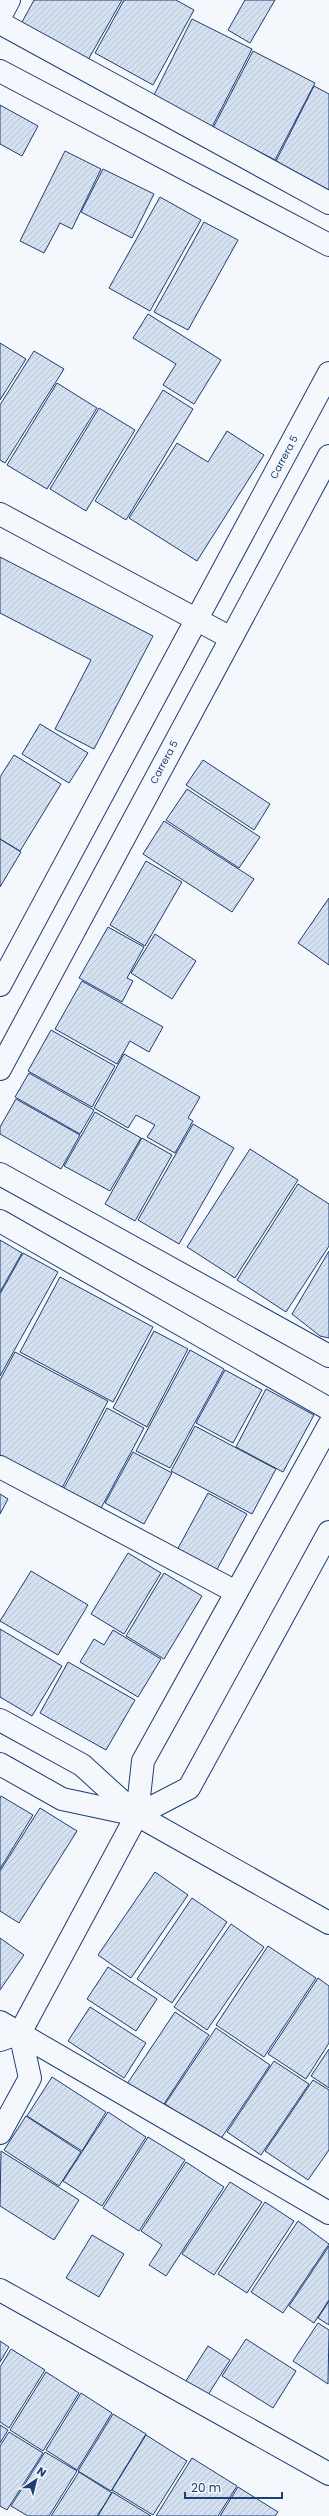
<svg xmlns="http://www.w3.org/2000/svg" width="329" height="2516" font-family="Poppins,sans-serif">
  <style>
    .building { fill: url(#building-hatch); stroke: #1d3f73 }
    .lines { fill: none; stroke-linecap: round; stroke-linejoin: round }
    .minor-casing { stroke: #1d3f73; stroke-width: 24 }
    .tertiary-casing { stroke: #1d3f73; stroke-width: 24 }
    .secondary-casing { stroke: #1d3f73; stroke-width: 24 }
    .minor { stroke: #f4f7fb; stroke-width: 22 }
    .tertiary { stroke: #f4f7fb; stroke-width: 22 }
    .secondary { stroke: #f4f7fb; stroke-width: 22 }
    .labels { text-anchor: middle; dominant-baseline: central; stroke-width: 3; stroke-linejoin: round; paint-order: stroke }
    .street-label { font-size: 10px; fill: #1d3f73; stroke: #f4f7fb }
  </style>
  <defs>
    <pattern id="building-hatch" width="6" height="6" patternUnits="userSpaceOnUse"><rect width="6" height="6" fill="#d5e0f0"/><path d="M-1 1l2-2M0 6l6-6M5 7l2-2" fill="none" stroke="#b6c1d1"/></pattern>
  </defs>
  <rect width="100%" height="100%" fill="#f4f7fb"/>
  <path class="building" d="M34,0H122L88,60L21,24Z
    M124,0H176L194,10L153,85L95,53Z
    M245,0H275L250,43L228,30Z
    M192,19L252,49L212,127L153,97Z
    M253,51L315,83L275,160L213,128Z
    M314,86L329,94V190L275,163Z
    M0,105L38,126L22,156L0,144Z
    M65,151L101,169L72,229L60,223L44,253L20,241Z
    M103,169L154,194L132,238L81,212Z
    M160,197L201,220L150,311L109,288Z
    M204,222L238,240L188,330L154,312Z
    M148,314L221,360L194,404L163,385L176,364L133,338Z
    M0,343L26,359L0,400Z
    M34,351L64,369L5,463L0,460V405Z
    M57,383L97,408L47,489L7,465Z
    M163,390L193,409L126,520L95,501Z
    M99,408L135,430L86,511L50,489Z
    M227,431L264,455L197,561L129,518L177,443L208,462Z
    M0,557L153,636L94,749L55,729L91,660L0,613Z
    M40,724L88,753L69,783L22,754Z
    M14,755L61,784L20,851L0,839V777Z
    M203,760L270,804L254,830L186,785Z
    M187,789L260,837L239,868L166,820Z
    M164,821L254,879L232,912L143,854Z
    M0,839L21,852L0,887Z
    M146,861L182,882L145,946L110,925Z
    M329,898V965L298,943Z
    M108,927L144,947L127,978L133,981L122,1002L79,978Z
    M155,934L196,961L172,999L131,973Z
    M82,981L163,1027L149,1052L130,1041L117,1064L55,1029Z
    M51,1030L115,1066L92,1107L28,1071Z
    M124,1054L200,1097L188,1118L193,1121L175,1153L147,1137L155,1125L136,1115L128,1128L94,1108Z
    M29,1073L94,1110L80,1134L15,1097Z
    M16,1099L80,1135L61,1169L0,1134V1127Z
    M95,1112L141,1138L110,1191L64,1166Z
    M193,1124L234,1148L179,1244L138,1220Z
    M142,1138L172,1155L135,1221L105,1204Z
    M250,1149L298,1180L235,1278L187,1247Z
    M298,1184L329,1204V1246L286,1312L237,1280Z
    M0,1240L22,1253L0,1292Z
    M329,1251V1338L320,1336L292,1314Z
    M23,1253L58,1272L0,1376V1294Z
    M60,1277L153,1327L113,1402L20,1352Z
    M154,1331L188,1349L147,1427L113,1408Z
    M190,1350L224,1369L170,1468L136,1451Z
    M15,1352L108,1401L62,1488L0,1455V1380Z
    M225,1370L262,1390L233,1443L196,1423Z
    M266,1389L314,1415L283,1472L236,1447Z
    M107,1408L144,1428L100,1510L63,1490Z
    M195,1426L276,1469L252,1514L171,1471Z
    M133,1452L172,1473L144,1524L105,1503Z
    M208,1493L247,1514L215,1573L176,1552Z
    M0,1494L8,1499L0,1514Z
    M128,1553L161,1573L124,1634L91,1614Z
    M31,1571L88,1605L58,1655L0,1621Z
    M164,1573L202,1596L164,1659L126,1636Z
    M0,1629L62,1666L32,1716L0,1697Z
    M113,1630L161,1659L138,1697L80,1662L94,1639L104,1645Z
    M68,1662L135,1700L106,1750L40,1713Z
    M1,1796L33,1815L0,1869V1798Z
    M40,1808L77,1831L19,1923L0,1911V1871Z
    M155,1872L188,1895L131,1978L98,1955Z
    M192,1898L227,1922L172,2003L137,1979Z
    M231,1924L264,1947L207,2030L174,2007Z
    M0,1938L24,1955L0,1990Z
    M268,1946L316,1978L264,2057L216,2025Z
    M108,1967L157,1999L136,2031L87,1999Z
    M318,1978L329,1986V2043L306,2079L268,2054Z
    M90,2007L146,2043L124,2078L68,2041Z
    M175,2012L209,2035L162,2107L127,2084Z
    M216,2028L270,2065L220,2140L165,2104Z
    M329,2049V2088L311,2076Z
    M274,2061L309,2084L261,2155L227,2132Z
    M52,2077L106,2112L82,2151L27,2116Z
    M313,2080L329,2090V2150L308,2180L265,2151Z
    M108,2112L146,2137L102,2206L63,2181Z
    M26,2116L81,2152L59,2186L4,2150Z
    M148,2137L185,2160L139,2231L103,2208Z
    M1,2151L79,2200L54,2240L0,2206Z
    M186,2162L224,2187L166,2276L149,2265L162,2245L141,2231Z
    M230,2182L262,2202L214,2275L182,2254Z
    M265,2202L294,2221L247,2293L218,2274Z
    M298,2221L329,2244L283,2313L251,2292Z
    M92,2235L124,2254L99,2297L66,2278Z
    M329,2246V2300L314,2323L289,2306Z
    M329,2301V2325L318,2318Z
    M318,2323L329,2330L328,2384L293,2361Z
    M246,2339L296,2371L273,2408L222,2376Z
    M0,2341L9,2347L0,2362Z
    M208,2346L230,2360L206,2398L184,2384Z
    M11,2349L45,2370L9,2428L0,2422V2367Z
    M46,2372L79,2393L43,2451L10,2430Z
    M81,2393L112,2413L77,2470L46,2450Z
    M113,2414L146,2434L111,2491L78,2471Z
    M0,2425L8,2430L0,2443Z
    M9,2432L43,2453L7,2510L0,2506V2446Z
    M146,2435L187,2461L153,2515L112,2490Z
    M45,2452L77,2471L49,2516H28L11,2506Z
    M192,2458L237,2486L218,2516H156Z
    M79,2472L112,2493L97,2516H51Z
    M238,2487L278,2512L275,2516H220Z
    M112,2492L151,2516H98Z"/>
  <g class="lines">
    <g class="minor-casing">
      <path id="minor" d="M0,17L9,0
        M0,23L329,203
        M0,71L329,245
        M0,514L231,638
        M0,1467L236,1592
        M0,1720L82,1765L137,1815L329,1923
        M0,1764L62,1799L137,1815L189,1788L329,1532
        M0,2022L329,2213
        M20,2033L137,1815L143,1761L329,1425
        M0,2040L20,2033L30,2078L0,2133
        M0,2290L329,2474"/>
    </g>
    <g class="tertiary-casing">
      <path id="tertiary" d="M0,1174L329,1356
        M0,1221L329,1409"/>
    </g>
    <g class="secondary-casing">
      <path id="secondary" d="M0,985L329,373
        M0,1069L329,456"/>
    </g>
    <use href="#minor" class="minor"/>
    <use href="#tertiary" class="tertiary"/>
    <use href="#secondary" class="secondary"/>
  </g>
  <g class="labels">
    <g class="street-label">
      <text transform="translate(284 457) rotate(-62)">Carrera 5</text>
      <text transform="translate(164 762) rotate(-62)">Carrera 5</text>
    </g>
  </g>
  <g transform="translate(36 2480) rotate(35)" stroke="#f4f7fb" stroke-width="3" paint-order="stroke">
  <path d="M0-3L7 15L0 10L-7 15Z" fill="#1d3f73"/>
  <text y="-6" font-size="11" font-weight="bold" text-anchor="middle" fill="#1d3f73">N</text>
  </g>
  <path d="M185 2492v6h97v-6" fill="none" stroke="#1d3f73" stroke-width="2"/>
  <text x="191" y="2492" font-size="12" fill="#1d3f73" stroke="#f4f7fb" stroke-width="3" paint-order="stroke">20 m</text>
</svg>
